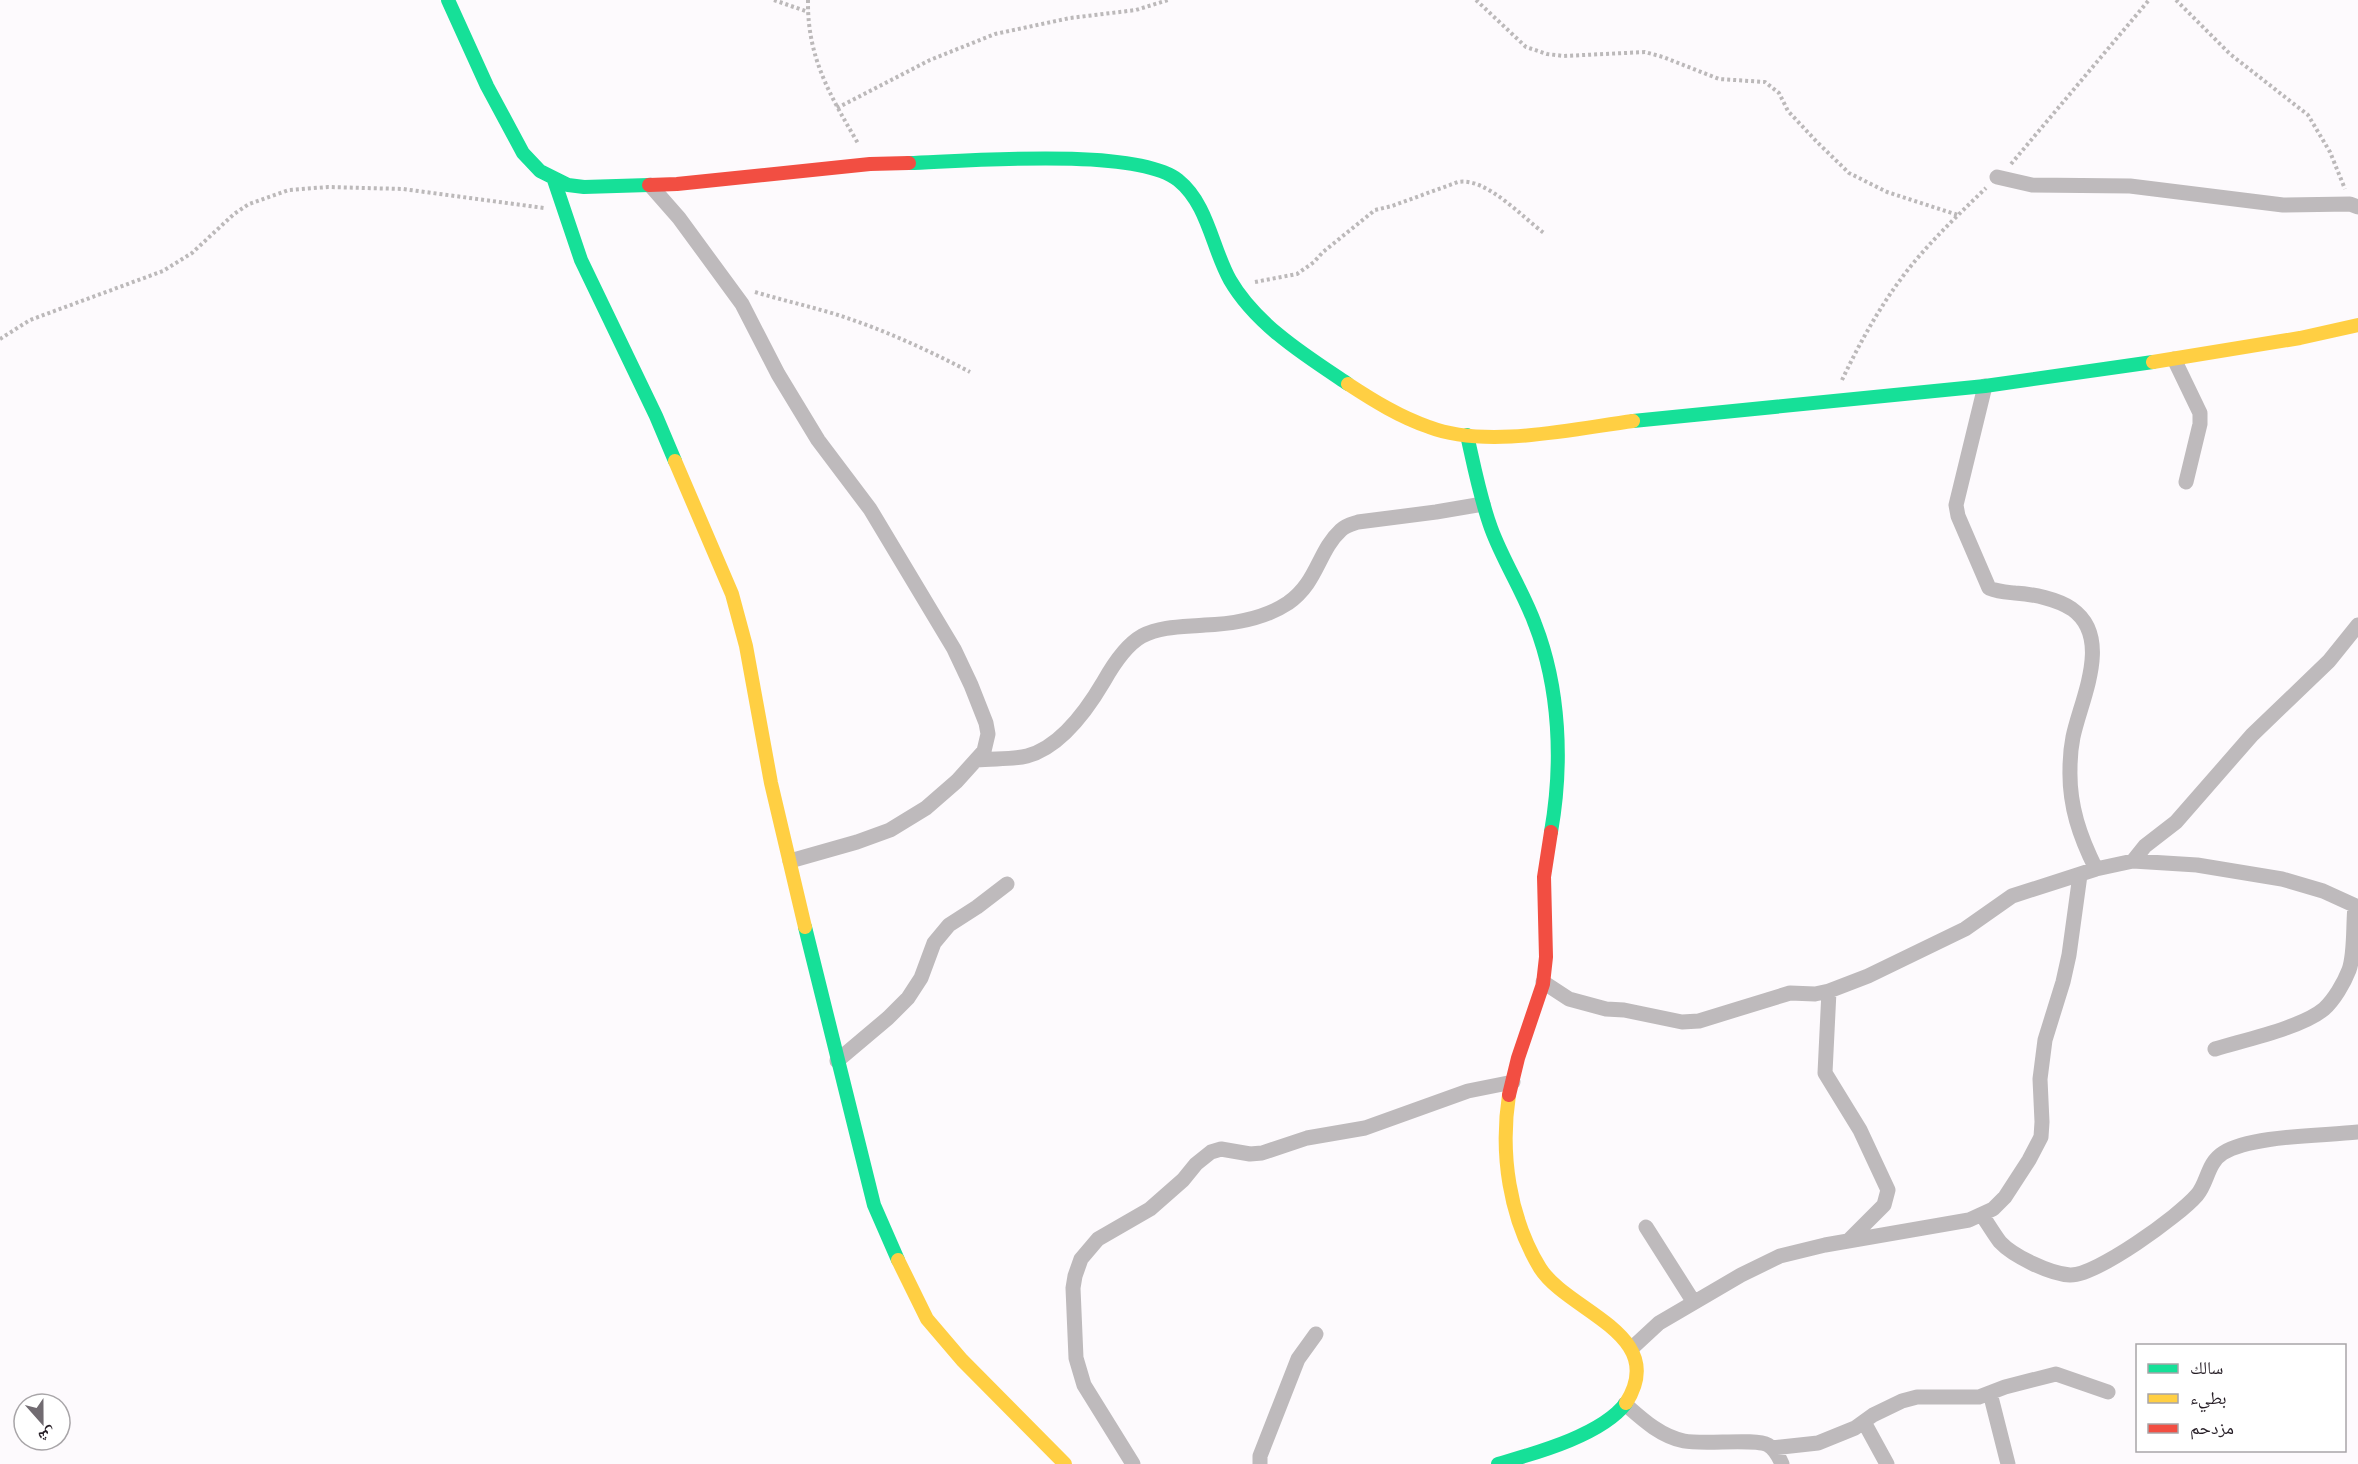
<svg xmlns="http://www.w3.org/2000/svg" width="2358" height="1464" font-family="'Fira Sans Condensed','Noto Naskh Arabic',sans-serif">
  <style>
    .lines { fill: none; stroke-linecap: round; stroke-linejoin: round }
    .path { stroke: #bcb9ba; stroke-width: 4; stroke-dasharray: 3 3; stroke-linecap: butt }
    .street { stroke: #bebabc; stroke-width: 15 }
    .fast { stroke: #16e098; stroke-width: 14 }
    .slow { stroke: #ffcf43; stroke-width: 14 }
    .jam { stroke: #f24e42; stroke-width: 14 }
  </style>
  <rect width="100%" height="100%" fill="#fdfafd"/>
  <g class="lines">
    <path class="path" d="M774,0L808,12
      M808,0C807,58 831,97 859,145
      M1476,0L1526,47L1547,54L1564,56L1645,52L1663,57L1719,79L1765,82L1779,93L1788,111L1817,142L1849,173L1887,192L1958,215
      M2176,0L2230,54L2308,115L2330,152L2345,189
      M837,108L930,60L995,34L1070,18L1136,10L1168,0
      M2011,164L2149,0
      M1255,282L1297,274L1314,262L1323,252L1375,210L1392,206L1458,182C1486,177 1522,217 1544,233
      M755,292C782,300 808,306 835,314C882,329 926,349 970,372
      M0,339L30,320L163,271L192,253L234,214L249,204L289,190L328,187L403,189L544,208
      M1842,380C1862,338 1885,297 1915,261C1937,235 1961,212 1986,188"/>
    <path class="street" d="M1997,177L2032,185L2130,186L2283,205L2350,204L2358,207
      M650,185L679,218L742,304L778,374L818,440L870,509L954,649L971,685L986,723L988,734L984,751L957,781L926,808L890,830L857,842L790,861
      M2174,359L2200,413V424L2186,482
      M1985,386L1956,505L1958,516L1989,588C1999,592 2005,592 2015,593C2033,594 2057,599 2072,609C2113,638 2081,699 2073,737C2071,747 2070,759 2070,769C2069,806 2080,837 2096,869
      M976,760C993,758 1011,760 1027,756C1061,747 1087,710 1104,681C1113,665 1126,645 1142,636C1162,626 1184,627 1205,625C1234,624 1264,619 1288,603C1318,582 1318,551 1341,530C1346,525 1352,524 1358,522L1436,512L1483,504
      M2133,861L2145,846L2176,822L2252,735L2329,661L2358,625
      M1543,982L1569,999L1606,1009L1624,1010L1682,1022L1699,1021L1790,993L1815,994L1829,991L1868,976L1965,929L2012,896L2096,869L2133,861L2197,865L2282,879L2323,891L2358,907
      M1829,991L1825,1073L1860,1130L1888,1190L1884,1205L1848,1241
      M2215,1049C2244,1040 2301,1028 2324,1009C2334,1000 2344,983 2349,970C2355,954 2353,924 2355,906
      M837,1061L888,1018L908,998L921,978L934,943L949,925L977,907L1007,884
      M1982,1215C1988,1224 1994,1234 2000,1242C2013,1256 2050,1274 2070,1275C2096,1276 2179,1216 2197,1195C2208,1182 2207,1163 2223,1153C2252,1135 2323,1136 2358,1132
      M1646,1227L1693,1301
      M1632,1348L1659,1323L1741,1275L1780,1256L1825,1245L1969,1220L1993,1209L2005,1197L2029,1160L2041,1137L2042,1122L2040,1079L2045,1040L2063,982L2069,955L2080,875
      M1990,1393L2008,1464
      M1625,1404C1642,1419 1660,1436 1684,1441C1704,1445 1755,1438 1768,1445C1775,1449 1779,1457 1782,1464
      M1864,1422L1887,1464
      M1772,1448L1818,1443L1855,1428L1873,1415L1902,1401L1917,1397H1979L2005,1387L2056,1374L2108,1392
      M1133,1464L1084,1385L1076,1358L1073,1288L1075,1276L1081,1259L1098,1239L1150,1209L1183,1180L1196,1164L1211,1152L1221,1149L1250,1154L1262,1153L1307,1138L1365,1128L1468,1091L1513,1082
      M1260,1464V1456L1298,1359L1316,1334"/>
    <path class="fast" d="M448,0L487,86L523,153L540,171L568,185L584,187L649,185
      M909,163C967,161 1136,147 1178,180C1208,204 1212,248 1230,280C1256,325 1306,356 1348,384
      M554,180L581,260L656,416L675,461
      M1633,421L1985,386L2153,362
      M1467,435C1474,466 1480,498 1491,528C1503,561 1523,591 1535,624C1560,688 1563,764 1551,832
      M805,927L874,1205L898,1260
      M1498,1464C1536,1453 1602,1435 1626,1403"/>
    <path class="slow" d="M2153,362L2300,338L2358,325
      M1348,384C1374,401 1400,417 1429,427C1486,449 1573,429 1633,421
      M675,461L732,594L746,646L771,783L805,927
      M1509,1095C1500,1153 1509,1217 1540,1268C1568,1312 1670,1334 1626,1403
      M898,1260L927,1319L962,1360L1065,1464"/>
    <path class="jam" d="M649,185L677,184L870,164L909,163
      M1509,1095L1518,1058L1543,984L1546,957L1544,877L1551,832"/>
  </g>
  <rect x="2136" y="1344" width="210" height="108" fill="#ffffff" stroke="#a8a5a8" stroke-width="1.5"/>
  <rect x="2148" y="1364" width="30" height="9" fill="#16e098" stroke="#a8a5a8" stroke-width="1.5"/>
  <text x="2190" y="1374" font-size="18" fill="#261e26">سالك</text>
  <rect x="2148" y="1394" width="30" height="9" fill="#ffcf43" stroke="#a8a5a8" stroke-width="1.5"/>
  <text x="2190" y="1404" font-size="18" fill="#261e26">بطيء</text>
  <rect x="2148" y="1424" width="30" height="9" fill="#f24e42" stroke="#a8a5a8" stroke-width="1.5"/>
  <text x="2190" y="1434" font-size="18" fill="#261e26">مزدحم</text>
  <g transform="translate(42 1422) rotate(159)"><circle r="28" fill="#ffffff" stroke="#a8a5a8" stroke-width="1.5"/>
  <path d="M0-4.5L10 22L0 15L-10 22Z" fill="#716b71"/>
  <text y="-9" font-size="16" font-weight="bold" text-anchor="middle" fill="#261e26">ش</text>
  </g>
</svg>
